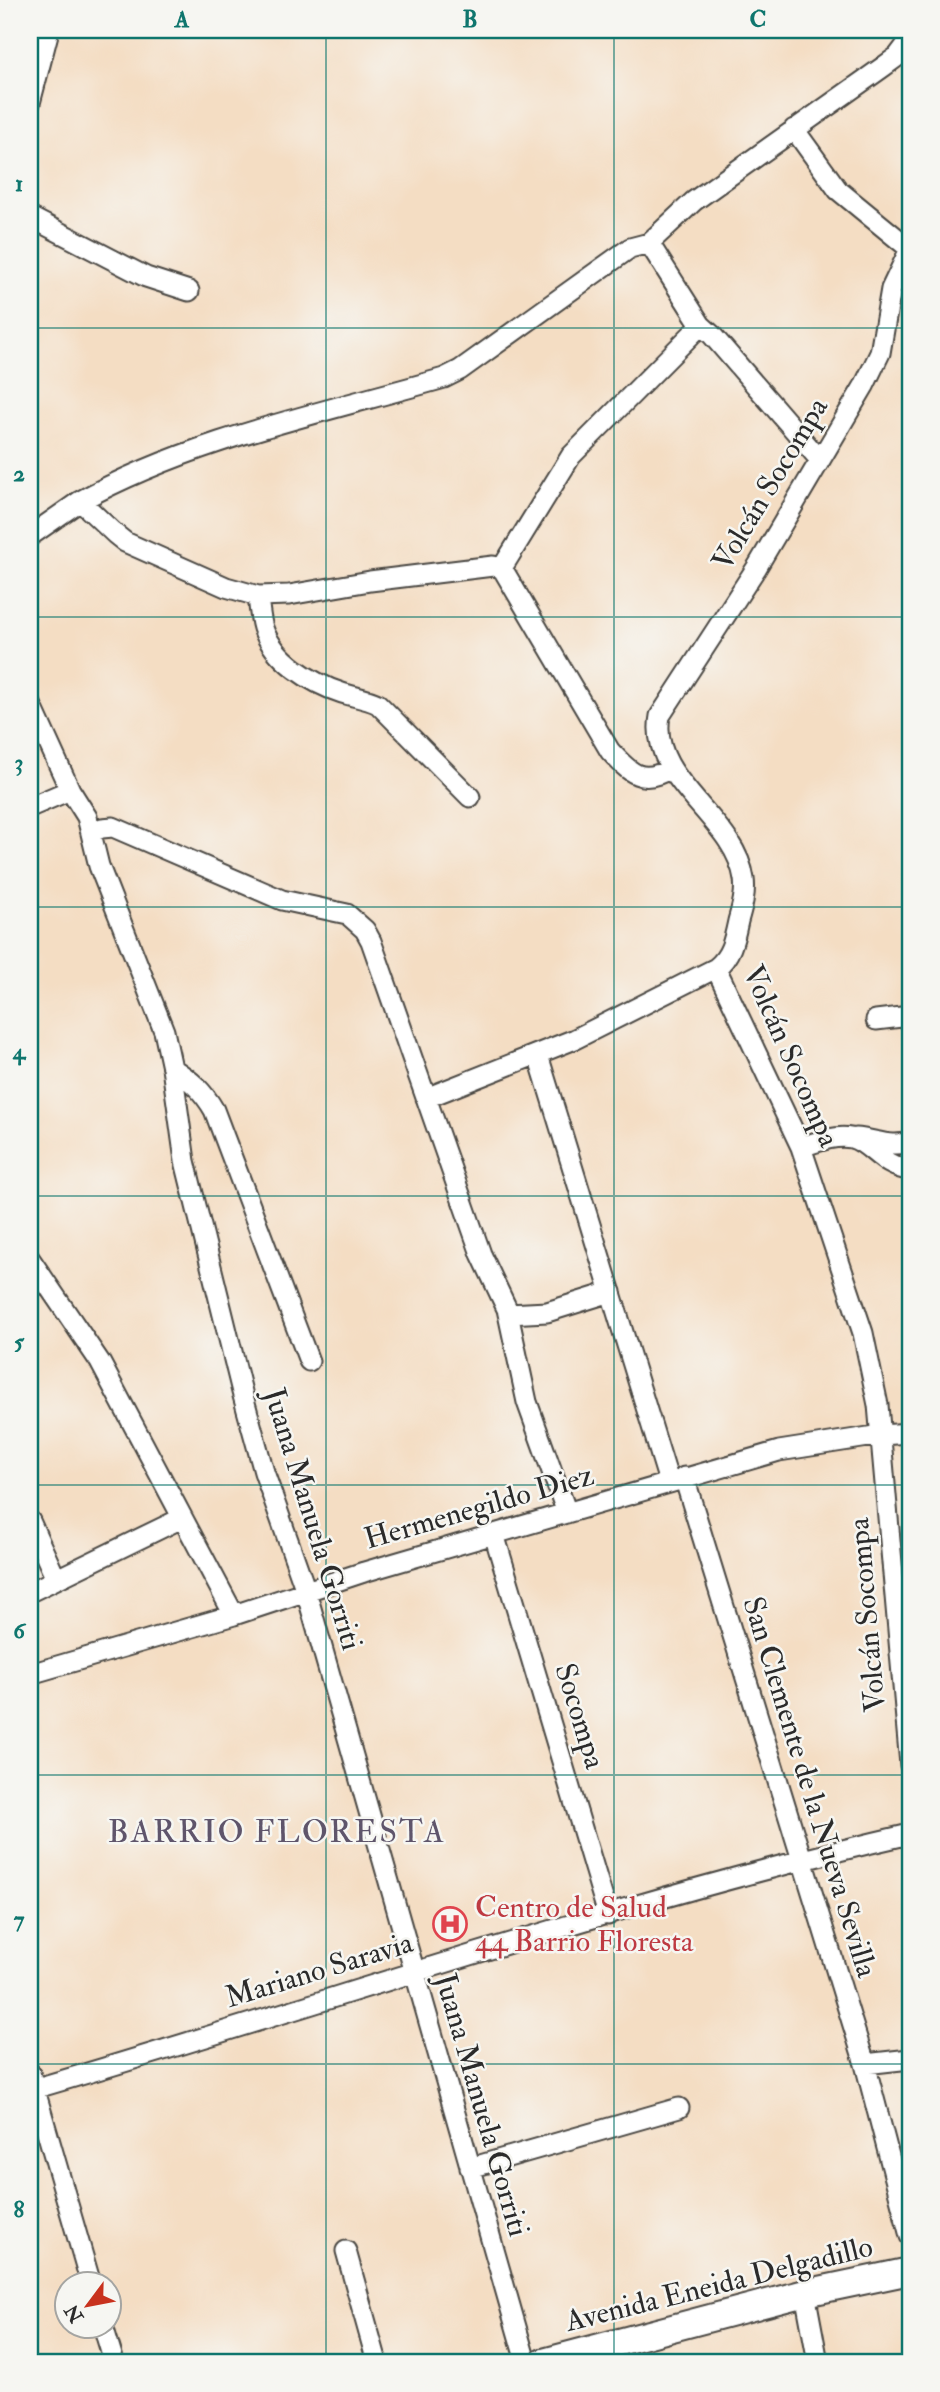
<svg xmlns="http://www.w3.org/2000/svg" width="940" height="2392" font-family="'IM FELL Double Pica',serif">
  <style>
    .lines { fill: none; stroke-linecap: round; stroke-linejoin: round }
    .minor-casing { stroke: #494642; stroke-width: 23 }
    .major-casing { stroke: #494642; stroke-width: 30 }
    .minor { stroke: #fff; stroke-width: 19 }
    .major { stroke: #fff; stroke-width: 26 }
    .grid { fill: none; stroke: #0f766e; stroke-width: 2; stroke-opacity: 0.55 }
    .labels { text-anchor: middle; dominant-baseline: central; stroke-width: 5; stroke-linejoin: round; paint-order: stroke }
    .street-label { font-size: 30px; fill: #2b2b2b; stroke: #f6f6f2 }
    .health-label { font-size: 30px; fill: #be3a42; stroke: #f6f6f2; text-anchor: start }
    .neighbourhood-label { font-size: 32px; letter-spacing: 2px; fill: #5f556b; stroke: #f6f6f2 }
    .neatline { fill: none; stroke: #0f766e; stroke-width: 2.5 }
    .grid-label { font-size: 23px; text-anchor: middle; font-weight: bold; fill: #0f766e }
  </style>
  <rect width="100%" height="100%" fill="#f6f6f2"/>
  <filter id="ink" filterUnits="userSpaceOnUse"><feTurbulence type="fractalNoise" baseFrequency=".0143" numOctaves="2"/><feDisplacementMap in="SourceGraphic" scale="14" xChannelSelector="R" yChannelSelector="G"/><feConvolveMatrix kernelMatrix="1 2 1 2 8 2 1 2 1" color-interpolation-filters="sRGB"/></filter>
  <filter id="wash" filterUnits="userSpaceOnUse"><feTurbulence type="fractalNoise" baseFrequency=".00686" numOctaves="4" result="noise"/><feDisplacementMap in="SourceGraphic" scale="28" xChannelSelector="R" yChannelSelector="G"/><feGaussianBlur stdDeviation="1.57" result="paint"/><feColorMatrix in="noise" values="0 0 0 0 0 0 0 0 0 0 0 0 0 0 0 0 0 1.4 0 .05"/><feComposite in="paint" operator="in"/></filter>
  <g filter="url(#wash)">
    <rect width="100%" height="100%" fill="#f4ddc3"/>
  </g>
  <g filter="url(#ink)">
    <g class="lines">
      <g class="minor-casing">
        <path id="minor" d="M30,103L49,30
          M794,129L838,190L910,249
          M30,217L146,277L189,291
          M649,243L701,325L712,335L820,460
          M910,249L891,289L880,353L864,386L757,567L660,716C648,781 735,817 744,879C746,893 742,907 738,921C734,940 731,956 716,968L801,1147L863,1333L878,1405L910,1765
          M80,501C193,439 322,413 444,378L460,370L630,248L649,243L694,201L883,67L898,56L910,40
          M30,536L80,501L115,534L125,542L226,587L258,596L289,595L370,581L493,566L502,568L610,751C630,773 642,786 671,768
          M502,568L571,456L701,325
          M258,596C259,606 260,618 263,628C274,660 311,683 342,693C354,697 366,698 378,704L470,797
          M30,702L70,790L87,817L99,866L164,1031L172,1068L185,1161L242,1392L264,1472L306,1591L526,2362
          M30,807L70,790
          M92,832L102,828L113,827L282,900L347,914L365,930L371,941L481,1254L507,1309L527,1402L567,1513
          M876,1020L910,1016
          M538,1055L669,1482
          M172,1068C191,1080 203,1091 214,1110L309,1361
          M426,1098L575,1039L716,968
          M856,1138C874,1139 893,1149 910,1141
          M801,1147C817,1142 835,1135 851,1138C870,1142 881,1167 910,1170
          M30,1259L100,1362L234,1615
          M508,1314L547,1312L611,1292
          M684,1477L865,2064L910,2236
          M30,1521L56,1579
          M494,1534L608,1915
          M30,1592L182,1518
          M30,1674L234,1615L364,1572L779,1451L881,1435L910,1433
          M865,2064L910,2059
          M30,2073L91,2284
          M30,2090C323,2005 612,1902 910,1834
          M470,2168L679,2108
          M346,2251L377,2362
          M805,2293L818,2362
          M103,2326L114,2362"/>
      </g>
      <g class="major-casing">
        <path id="major" d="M543,2362L805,2293L910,2271"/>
      </g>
      <use href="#minor" class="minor"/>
      <use href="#major" class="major"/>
    </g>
  </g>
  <path class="grid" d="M326,30V2362M614,30V2362M30,328H910M30,617H910M30,907H910M30,1196H910M30,1485H910M30,1775H910M30,2064H910"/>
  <defs>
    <g id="hospital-ring" transform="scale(1.75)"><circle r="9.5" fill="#f6f6f2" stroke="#e0444e" stroke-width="1.5"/><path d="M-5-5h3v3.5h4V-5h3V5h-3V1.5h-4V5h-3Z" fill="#e0444e"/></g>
  </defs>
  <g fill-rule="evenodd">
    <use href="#hospital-ring" x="450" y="1924"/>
  </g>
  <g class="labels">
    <g class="street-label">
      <text transform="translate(770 484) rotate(-59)">Volcán Socompa</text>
      <text transform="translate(791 1056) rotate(66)">Volcán Socompa</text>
      <text transform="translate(479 1507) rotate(-16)">Hermenegildo Diez</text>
      <text transform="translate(313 1519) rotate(73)">Juana Manuela Gorriti</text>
      <text transform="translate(867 1615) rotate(-95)">Volcán Socompa</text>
      <text transform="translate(580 1716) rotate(73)">Socompa</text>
      <text transform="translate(810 1787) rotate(73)">San Clemente de la Nueva Sevilla</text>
      <text transform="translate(319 1970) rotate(-17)">Mariano Saravia</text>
      <text transform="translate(482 2105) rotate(74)">Juana Manuela Gorriti</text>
      <text transform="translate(719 2284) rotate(-14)">Avenida Eneida Delgadillo</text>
    </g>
    <g class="health-label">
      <text x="475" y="1907">Centro de Salud<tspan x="475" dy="34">44 Barrio Floresta</tspan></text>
    </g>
    <g class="neighbourhood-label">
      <text x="277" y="1832">BARRIO FLORESTA</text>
    </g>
  </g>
  <rect width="940" height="2392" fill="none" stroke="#f6f6f2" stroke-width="77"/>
  <g transform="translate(88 2305) rotate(238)"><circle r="33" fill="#f6f6f2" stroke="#a5a5a2" stroke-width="2"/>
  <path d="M0-5L12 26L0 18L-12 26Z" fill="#c8321e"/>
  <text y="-10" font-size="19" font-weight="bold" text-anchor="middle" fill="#2b2b2b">N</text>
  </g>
  <rect x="38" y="38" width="864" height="2316" class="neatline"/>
  <g class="grid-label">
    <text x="182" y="27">A</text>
    <text x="470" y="27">B</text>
    <text x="758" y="27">C</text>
    <text x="19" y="191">1</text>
    <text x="19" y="481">2</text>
    <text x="19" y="770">3</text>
    <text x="19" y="1059">4</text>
    <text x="19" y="1349">5</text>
    <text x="19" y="1638">6</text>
    <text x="19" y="1927">7</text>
    <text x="19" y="2217">8</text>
  </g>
</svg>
